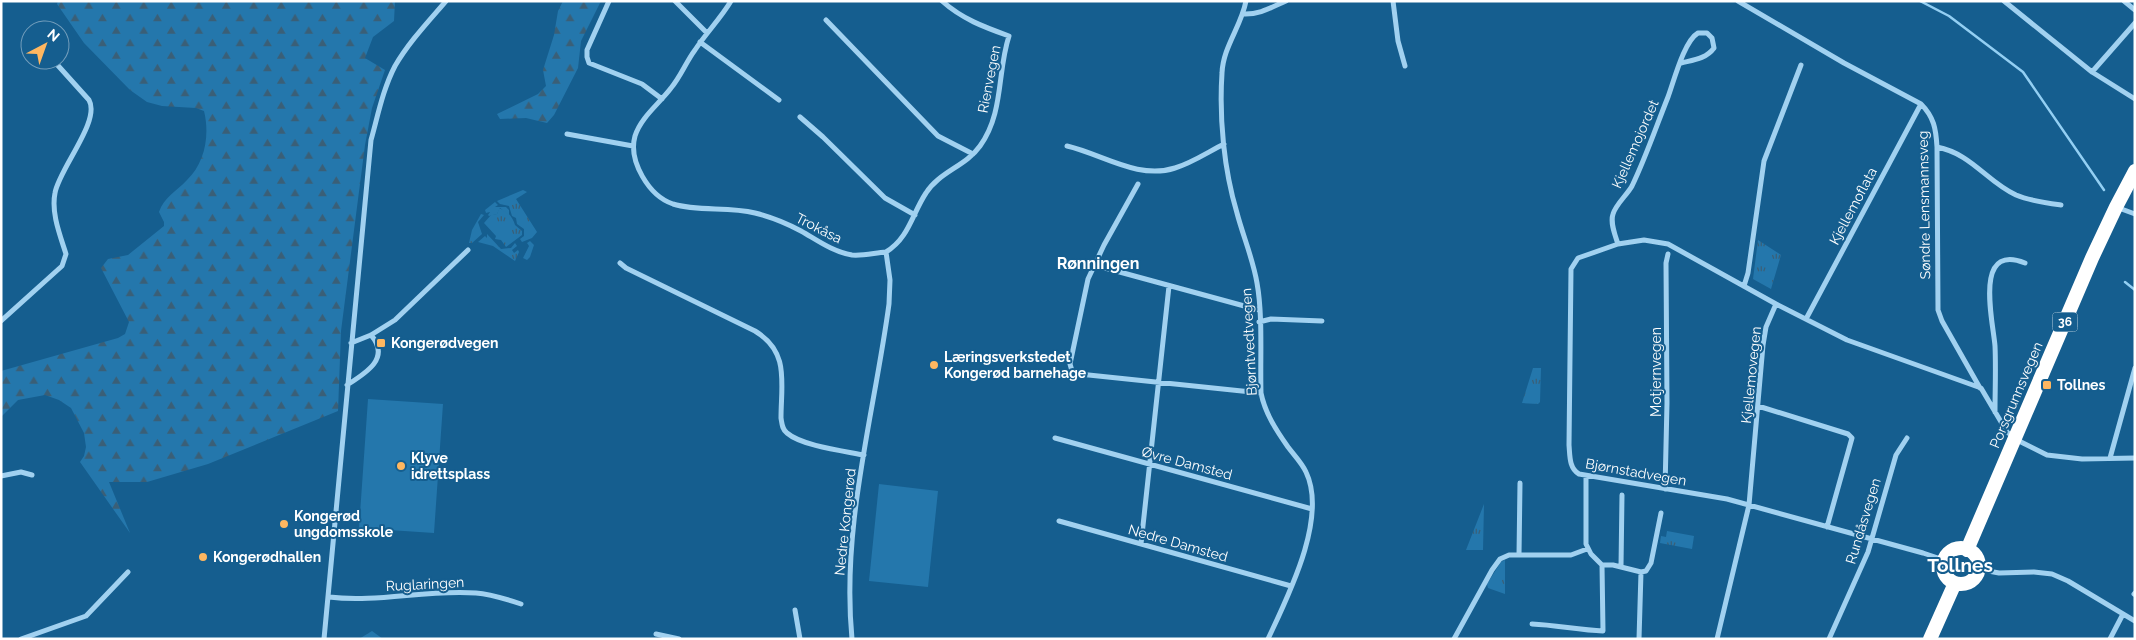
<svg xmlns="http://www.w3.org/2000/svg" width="2136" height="640" font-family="Raleway,sans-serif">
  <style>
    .grass { fill: url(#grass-tufts) }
    .forest { fill: url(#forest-firs) }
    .garden { fill: #2477ac }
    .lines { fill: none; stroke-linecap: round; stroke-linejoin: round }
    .stream { stroke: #93cff3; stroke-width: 2.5 }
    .street { stroke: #a1d1f0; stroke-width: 5 }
    .highway { stroke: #fff; stroke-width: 14 }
    .poi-dot { fill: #ffb760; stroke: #155e8f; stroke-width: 2 }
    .labels { text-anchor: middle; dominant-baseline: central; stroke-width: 4; stroke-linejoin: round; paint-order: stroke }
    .shield { fill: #155e8f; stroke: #b9cfdd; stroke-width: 1 }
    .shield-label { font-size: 12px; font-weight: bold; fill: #fff }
    .street-label { font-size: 14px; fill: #fff; stroke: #155e8f }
    .poi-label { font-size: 14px; font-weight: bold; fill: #fff; stroke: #155e8f; text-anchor: start }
    .quarter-label { font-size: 16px; font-weight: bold; fill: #fff; stroke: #155e8f }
    .district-label { font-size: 19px; font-weight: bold; fill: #fff; stroke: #155e8f }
  </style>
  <defs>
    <pattern id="grass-tufts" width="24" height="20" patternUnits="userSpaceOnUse" patternTransform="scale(1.25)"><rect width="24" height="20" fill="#2477ac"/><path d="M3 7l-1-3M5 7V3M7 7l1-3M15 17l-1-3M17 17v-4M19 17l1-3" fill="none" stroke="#3a5f77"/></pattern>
    <pattern id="forest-firs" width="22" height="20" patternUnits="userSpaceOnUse" patternTransform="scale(1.25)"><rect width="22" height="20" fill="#2477ac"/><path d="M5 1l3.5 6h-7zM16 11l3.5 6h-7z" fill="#3a5f77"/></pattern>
  </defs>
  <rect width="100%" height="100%" fill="#155e8f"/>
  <path class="grass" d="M523,190L527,192L516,199L537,232L532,238L522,242L520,239L524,236V229L517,224L516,218L512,216L509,206L500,204L497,201Z
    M499,209C507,209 513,218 515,225L522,231V235L506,247L501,240L495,239L496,236L484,223L491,215L497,214Z
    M481,214L484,215L478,222L482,234L472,243H469L472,230Z
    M487,234L501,249L511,248L515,243L517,246L512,250L514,253L518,250L519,252L515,261L493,246L478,242L485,236L487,238Z
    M1758,240L1781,255L1771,289L1753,279Z
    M1533,368H1541L1540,402L1538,404L1522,403Z
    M1484,504L1483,550H1466Z
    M1667,531L1694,536L1692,549L1660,543L1661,536L1666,537Z
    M1505,560V594L1488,588L1487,584L1501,562Z"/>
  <path class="forest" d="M58,1H395L394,21L373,37L365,58L385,70L372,108L365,145L341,331L338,411L208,464L147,482H109L130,533L80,462L84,456L86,447L84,433L71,408L59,400L45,395L18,400L1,417V371L118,338L125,334L129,322L101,268L108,259L128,255L164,226V222L159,212C164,197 177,191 187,180C205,163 210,135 204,111L196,108L162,106L147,102L130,90L84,43L57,4Z
    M563,1H601L581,41L578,68L554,115L547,123L526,118L500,119L497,114L538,94L546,86L543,70L554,35L558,11Z
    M372,631L383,639H359Z"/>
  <path class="garden" d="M495,202L498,205L495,207H506L509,210V215L500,208L497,214L489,216L488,215L490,212L486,213L485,210Z
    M530,241L534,245L530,257L527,260L523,258L529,246L527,243Z
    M368,399L443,404L434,533L359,528Z
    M879,484L938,491L928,587L869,581Z"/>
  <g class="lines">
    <path class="stream" d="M1920,1L1949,16L2023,72L2104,190
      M2125,282L2135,290"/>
    <path class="street" d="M609,1L587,50V57L589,63L642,84L662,99
      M675,1L707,33
      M731,1C721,18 706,33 695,50C686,62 681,76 671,88C659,104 641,117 635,136C628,161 649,196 673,204C699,212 728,206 755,213C771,217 786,223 801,231C817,240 833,252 852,255C863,256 874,253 886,252L890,280L889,304C874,415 841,526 852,639
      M1246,1C1241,27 1223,47 1222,73C1219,118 1224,170 1237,213C1243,236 1253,259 1257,283C1263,316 1260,358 1261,393C1265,413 1276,430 1288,447C1294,455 1302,463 1306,472C1328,518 1288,596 1268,639
      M1393,1L1398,41L1405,66
      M1738,1L1844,63L1921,104C1934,117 1936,129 1937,147L1938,310L1942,321L1980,388
      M2004,1L2092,72L2135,99
      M2124,1L2135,10
      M1243,14C1259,15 1272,7 1286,1
      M826,20L938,136L973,154
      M700,42L779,100
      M1681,63C1693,60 1706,59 1714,48L1712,38L1707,33H1698C1684,41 1674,81 1668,97C1656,127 1646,157 1632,186C1627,195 1616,204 1613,214C1610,223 1615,235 1618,244L1644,240L1668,244L1776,304
      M2092,72L2135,23
      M800,117L823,137L885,198L915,215
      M567,134L633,146
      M1067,146C1102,154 1138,180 1175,168C1192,163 1208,152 1224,144
      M1937,147C1972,154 1986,181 2016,195C2030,201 2046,203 2061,205
      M1138,184L1104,245L1088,279L1070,364L1072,371L1079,374L1261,393
      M2116,207L2135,214
      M1618,244L1578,258L1571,269L1569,445C1570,456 1569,468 1579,474L1727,499L1923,553L1944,560
      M886,252C909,238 912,214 926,193C939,172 966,166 980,146C1004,113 997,72 1009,36C984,27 962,19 942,1
      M620,263L626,268L755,331C790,352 781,383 781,418C782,424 782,429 787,433C802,446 844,451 864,455
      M1094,265L1259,310
      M1744,286L1748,273L1764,161L1801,65
      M1806,319L1921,104
      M1,321L62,266L66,254C60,235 51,213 55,193C59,169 101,121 89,100L53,60
      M1259,322L1271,319L1322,321
      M351,343L371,335L395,320L468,250
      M347,385C366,373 391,358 371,335
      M1758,406L1848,434L1852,438L1827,527
      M1995,412C1995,390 1996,368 1995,346C1993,321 1973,242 2025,263
      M1055,438L1312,509
      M2110,458L2135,368
      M1,476L21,472L32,475
      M1586,476V544L1591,554L1602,565H1613L1641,572L1646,571L1651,563L1661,513
      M1665,489L1667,403L1666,263L1668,254
      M1059,521L1291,586
      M1141,544L1169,286
      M1519,555L1520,483
      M1621,567L1622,495
      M1978,569L1999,573L2034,572L2052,574L2068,581L2135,621
      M2134,594L2135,593
      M329,597C378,603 427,589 476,593C491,594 506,599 521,604
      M795,610L800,639
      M1532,624C1556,625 1579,630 1603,631L1602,565
      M656,634L679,639
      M21,639L86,616L128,572
      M324,639L371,140C378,115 383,89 395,66C409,42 428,22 446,1
      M1454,639L1492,570L1500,559L1509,555H1571L1587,549
      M1639,639L1641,572
      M1717,639L1749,505L1763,345L1766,327L1776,304L1847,340L1981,388L2007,432L2021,442L2047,455L2082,459L2135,458
      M1829,639L1868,552L1896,455L1907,438
      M2110,639L2123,614"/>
    <path class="highway" d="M1943 566a18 18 0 1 1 36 0a18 18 0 1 1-36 0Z
      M1967,550L2092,258L2116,207L2135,171
      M1930,639L1955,583"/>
  </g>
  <g class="poi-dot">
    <rect x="376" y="338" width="10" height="10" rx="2.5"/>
    <circle cx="934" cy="365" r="5"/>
    <rect x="2042" y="380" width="10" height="10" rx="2.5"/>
    <circle cx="401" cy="466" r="5"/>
    <circle cx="284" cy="524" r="5"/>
    <circle cx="203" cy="557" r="5"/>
  </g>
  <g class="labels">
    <rect class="shield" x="2052.5" y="312.5" width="25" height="19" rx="4"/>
    <g class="shield-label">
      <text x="2065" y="322">36</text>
    </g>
    <g class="street-label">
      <text transform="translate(989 79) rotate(-79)">Rienvegen</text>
      <text transform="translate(1635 144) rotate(-66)">Kjellemojordet</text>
      <text transform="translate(1924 205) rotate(-91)">Søndre Lensmannsveg</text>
      <text transform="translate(1853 206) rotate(-62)">Kjellemoflata</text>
      <text transform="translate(819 228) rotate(27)">Trokåsa</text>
      <text transform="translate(1249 342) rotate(-93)">Bjørntvedtvegen</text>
      <text transform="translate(1656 372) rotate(-90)">Motjernvegen</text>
      <text transform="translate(1751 375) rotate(-84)">Kjellemovegen</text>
      <text transform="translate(2016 395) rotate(-67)">Porsgrunnsvegen</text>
      <text transform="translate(1187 463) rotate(15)">Øvre Damsted</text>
      <text transform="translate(1636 472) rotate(10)">Bjørnstadvegen</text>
      <text transform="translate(1863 521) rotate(-73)">Rundåsvegen</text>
      <text transform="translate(845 522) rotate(-84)">Nedre Kongerød</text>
      <text transform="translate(1178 543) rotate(16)">Nedre Damsted</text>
      <text transform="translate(425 584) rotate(-3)">Ruglaringen</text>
    </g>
    <g class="poi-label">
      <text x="391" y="343">Kongerødvegen</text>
      <text x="944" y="357">Læringsverkstedet<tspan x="944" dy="16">Kongerød barnehage</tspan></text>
      <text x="2057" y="385">Tollnes</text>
      <text x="411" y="458">Klyve<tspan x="411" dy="16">idrettsplass</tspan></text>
      <text x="294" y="516">Kongerød<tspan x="294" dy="16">ungdomsskole</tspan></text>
      <text x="213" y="557">Kongerødhallen</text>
    </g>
    <g class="quarter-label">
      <text x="1098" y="263">Rønningen</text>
    </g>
    <g class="district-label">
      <text x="1960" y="565">Tollnes</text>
    </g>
  </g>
  <rect width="2136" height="640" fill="none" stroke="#ffffff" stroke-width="5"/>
  <g transform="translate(45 45) rotate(41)"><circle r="24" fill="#155e8f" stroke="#739ebc"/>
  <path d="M0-4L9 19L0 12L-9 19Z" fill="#ffb760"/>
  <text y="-8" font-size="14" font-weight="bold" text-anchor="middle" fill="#ffffff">N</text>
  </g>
</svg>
